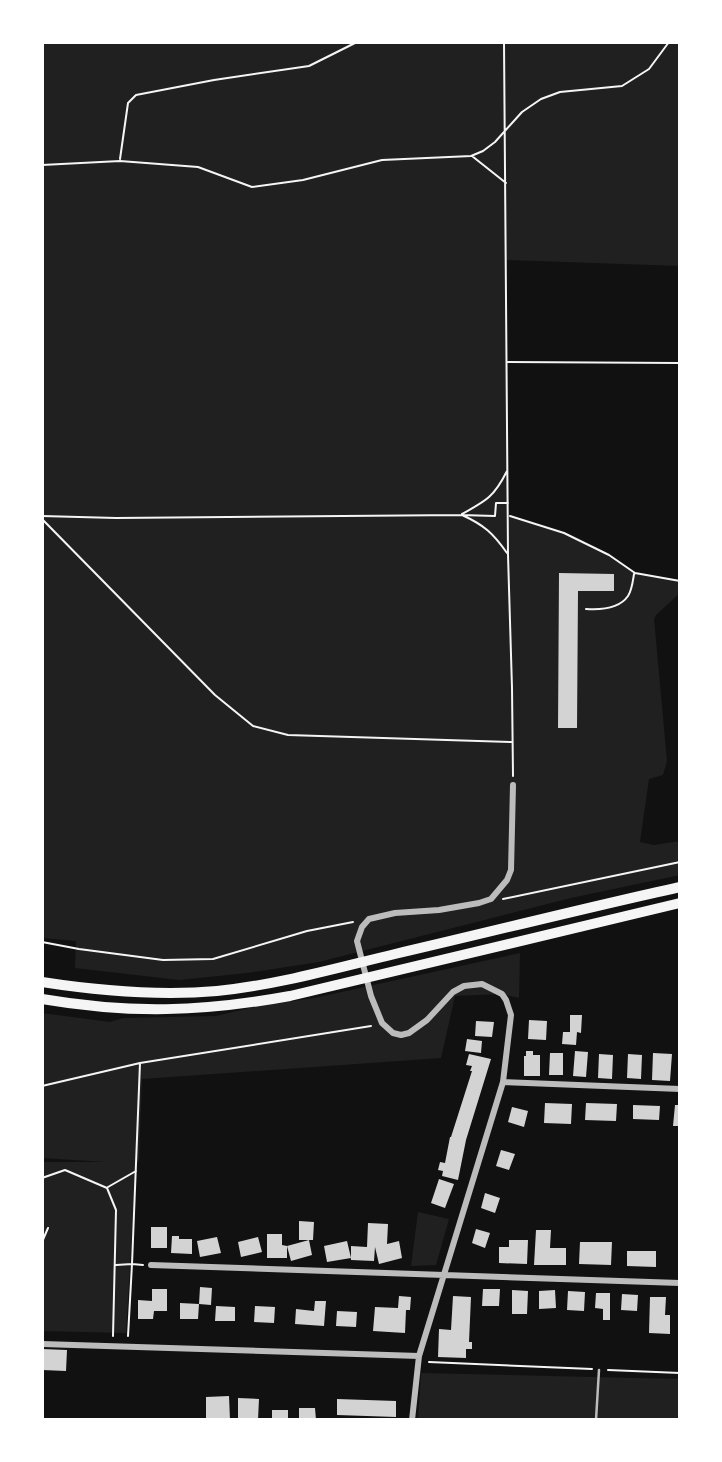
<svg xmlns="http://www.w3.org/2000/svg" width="722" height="1462" font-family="Roboto,sans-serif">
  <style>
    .green { fill: #202020 }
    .building { fill: #d3d3d3 }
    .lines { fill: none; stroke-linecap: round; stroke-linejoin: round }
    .path { stroke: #f5f5f5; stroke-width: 2 }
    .service { stroke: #bcbcbc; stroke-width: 2.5 }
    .minor { stroke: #bcbcbc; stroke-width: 6 }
    .trunk { stroke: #f5f5f5; stroke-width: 10 }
  </style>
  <rect width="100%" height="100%" fill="#111"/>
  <path class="green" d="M42,42H680V266L506,260L509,515L564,533L609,555L635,573L680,581V593L656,615L654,619L667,761L663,775L649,779L640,842L654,845L680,841V875L571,898L319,962L247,973L179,980L75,968L76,941L42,938Z
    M520,953L519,998L502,994L455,996L441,1058L142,1079L139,1160L136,1164L126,1333L42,1331V1162H106L42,1158V1013L110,1022L123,1018L216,1016L254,1007L314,998Z
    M418,1212L449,1219L436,1265L411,1266Z
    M421,1373L680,1379V1420H418Z"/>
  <path class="building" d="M559,573L614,574V591H578L577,728H558Z
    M570,1015H582L581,1033L577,1032L576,1045L562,1044L563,1032H570Z
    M529,1020L547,1021L546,1040L528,1039Z
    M476,1021L494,1022L492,1037L475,1036Z
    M467,1039L482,1041L481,1053L465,1051Z
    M526,1051H533V1055H540V1076H524V1056H526Z
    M575,1051L588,1052L586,1077L573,1076Z
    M550,1053H563V1075H549Z
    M653,1053L672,1054L670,1081L652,1080Z
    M469,1054L491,1059L466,1140L458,1180L442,1176L443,1171L438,1170L440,1162L445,1163L450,1137H451L472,1071H470L472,1066L466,1065Z
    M599,1054L613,1055L612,1079L598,1078Z
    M628,1054L642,1055L641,1079L627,1078Z
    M545,1103L572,1104L571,1124L544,1123Z
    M586,1103L617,1104L616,1121L585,1120Z
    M633,1105L660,1106L659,1120L633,1119Z
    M675,1105H680V1126H673Z
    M512,1107L528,1111L524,1127L508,1122Z
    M501,1150L515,1154L509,1170L496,1166Z
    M439,1179L454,1184L445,1208L431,1203Z
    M485,1193L500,1198L495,1213L481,1208Z
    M299,1221L314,1222L313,1240H309L312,1255L291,1261L287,1246L309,1240H299Z
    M368,1223L388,1224L387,1244L399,1241L402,1258L379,1264L375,1247L374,1261L351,1260V1246L367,1247Z
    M151,1227H167V1248H151Z
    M476,1229L490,1233L485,1248L472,1243Z
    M536,1230H551L550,1248H566V1265H534Z
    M267,1234H282V1245L287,1246V1258H267Z
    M172,1236H179V1239H192V1254L171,1253Z
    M217,1237L221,1253L200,1257L197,1241Z
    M258,1237L262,1252L241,1257L238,1242Z
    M509,1240H528L527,1264L499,1263V1247H509Z
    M347,1241L351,1258L327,1262L324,1246Z
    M580,1242H612L611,1265L579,1264Z
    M627,1251H656V1267L627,1266Z
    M200,1287L212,1288L211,1305L199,1304Z
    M152,1289H167V1311H154L153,1319H138V1300L152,1301Z
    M483,1289H500L499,1306H482Z
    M512,1290L528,1291L527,1314H512Z
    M555,1290L556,1308L539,1309V1291Z
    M568,1291L585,1292L584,1311L567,1310Z
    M596,1293H610V1320H603V1309L595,1308Z
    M622,1294L638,1295L637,1311L621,1310Z
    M399,1296L411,1297L410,1310H406L405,1333L373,1331L375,1307L398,1308Z
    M453,1296L471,1297L469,1342H472V1349H466V1358L438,1357L439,1329L451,1330Z
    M650,1297H666L665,1315H670V1334L649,1333Z
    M315,1301H326L324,1326L295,1324L296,1309L314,1311Z
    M180,1303L199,1304L198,1319H180Z
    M216,1306L235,1307V1321H215Z
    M255,1306L275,1307L274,1323L254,1322Z
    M337,1311L357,1312L356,1327L336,1326Z
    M42,1349L67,1350L66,1371L42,1370Z
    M229,1396L230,1420H206V1397Z
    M238,1398L259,1399L258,1420H238Z
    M337,1399L396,1401V1417L337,1415Z
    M299,1408H315L316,1420H299Z
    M272,1410H288V1420H272Z"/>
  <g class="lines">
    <path class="path" d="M504,42L508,555L512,688L513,776
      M472,156L506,183
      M120,159L128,103L136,95L214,80L309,66L357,42
      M42,165L120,161L198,167L252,187L303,180L382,160L471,156L483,151L495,142L522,112L541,99L560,92L622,86L649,69L669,42
      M508,362L680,363
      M462,514C486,501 494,497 507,471
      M462,515C484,525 493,533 507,553
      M42,516L116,518L461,515L495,516L496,503H508
      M510,516L564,533L609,555L635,573L680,581
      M42,519L215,695L253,726L288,735L511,742
      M586,609C601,610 619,609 628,596C632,590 633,580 634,574
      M503,899L680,862
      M42,942L79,949L163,960L213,959L307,931L353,922
      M140,1063L132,1264L143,1265
      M42,1086L140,1063L371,1026
      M42,1178L65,1170L107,1188L116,1210L113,1336
      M108,1187L136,1171
      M42,1242L48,1228
      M116,1265L132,1264L128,1336
      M429,1362L592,1369
      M608,1370L680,1373"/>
    <path class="service" d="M596,1420L599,1370"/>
    <path class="minor" d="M503,1082L680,1089
      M151,1265L680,1283
      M42,1344L419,1356
      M412,1420L419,1356L503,1082L511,1015L506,1000L502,994L482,984L464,986L453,992L427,1020L409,1033L401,1035L393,1033L382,1023L371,996L357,941L362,927L369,919L395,913L439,910L479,903L491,899L507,880L511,870L513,785"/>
    <path class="trunk" d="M42,982C100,991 158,996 217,991C277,985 336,968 395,954C490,932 585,908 680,887
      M42,999C130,1014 202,1012 290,996L680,903"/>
  </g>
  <rect width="722" height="1462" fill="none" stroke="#ffffff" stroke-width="88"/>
</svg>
